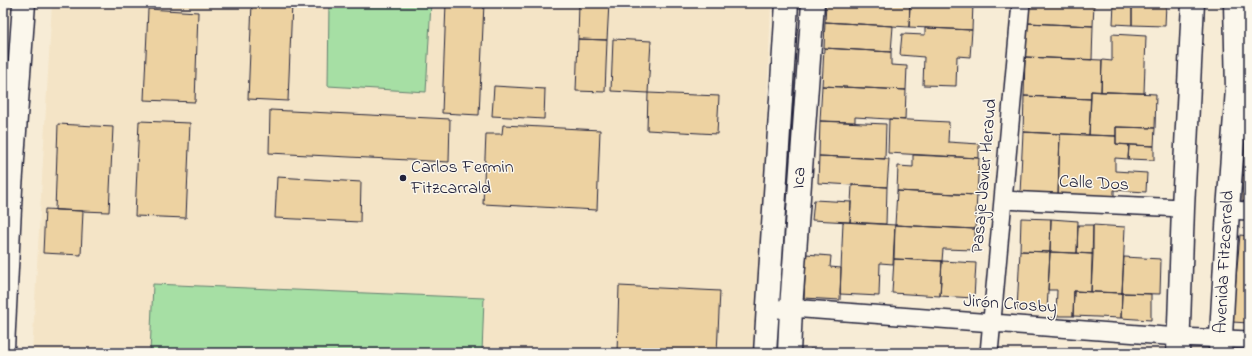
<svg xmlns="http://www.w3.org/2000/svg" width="1252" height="356" font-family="'Indie Flower',sans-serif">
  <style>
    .built { fill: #f4e4c6 }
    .green { fill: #a6dfa4; stroke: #648070 }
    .building { fill: #edd2a1; stroke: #22223b }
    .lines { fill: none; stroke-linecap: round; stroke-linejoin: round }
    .street-casing { stroke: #22223b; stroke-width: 20 }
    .secondary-casing { stroke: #22223b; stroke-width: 25 }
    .street { stroke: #fbf7ec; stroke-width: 17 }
    .secondary { stroke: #fbf7ec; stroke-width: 22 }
    .poi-dot { fill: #22223b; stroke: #fbf7ec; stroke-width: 1.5 }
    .labels { text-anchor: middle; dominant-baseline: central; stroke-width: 3; stroke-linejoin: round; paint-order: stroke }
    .poi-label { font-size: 18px; fill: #22223b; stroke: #fbf7ec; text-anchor: start }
    .street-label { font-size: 18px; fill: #22223b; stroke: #fbf7ec }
  </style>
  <rect width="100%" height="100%" fill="#f7ecd6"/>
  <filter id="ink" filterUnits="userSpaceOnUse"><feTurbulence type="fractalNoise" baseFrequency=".025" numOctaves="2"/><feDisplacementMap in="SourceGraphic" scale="8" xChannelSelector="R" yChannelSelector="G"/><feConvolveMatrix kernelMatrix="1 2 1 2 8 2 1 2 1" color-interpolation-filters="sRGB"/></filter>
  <g filter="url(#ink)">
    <path class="built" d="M52,3H771L757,353H32Z"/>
    <path class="green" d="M329,3H431L426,92L328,86Z
      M153,284L484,298L482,353H150Z"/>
    <path class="building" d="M252,3H292L288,101L248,99Z
      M446,3H484L479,115L442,113Z
      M579,3H609L607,40L578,39Z
      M826,3H910L909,27L825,22Z
      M910,3H973L972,30L909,27Z
      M1027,3H1094L1093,26L1027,23Z
      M1114,3H1132V25L1113,24Z
      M1132,3H1166L1165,26L1132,25Z
      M148,9L198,12L195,102L144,100Z
      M825,22L893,26L891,52L824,48Z
      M1027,23L1093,26L1092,60L1025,57Z
      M925,28L972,30L970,57L957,56L956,86L923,85L924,57L900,55L902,34L925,35Z
      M1112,34L1146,36L1144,93L1101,92L1102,60L1112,61Z
      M578,39L607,40L605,92L576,91Z
      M613,39L651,41L648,93L611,91Z
      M824,48L891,52V65L907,66L906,90L822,86Z
      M1025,57L1102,60L1101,92L1091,91V99L1024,96Z
      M494,86L545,89L544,119L492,116Z
      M822,86L906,90L905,120L855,117V122L820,121Z
      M1091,91L1156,94L1155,128L1116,127V136L1089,135Z
      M648,93L719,96L717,134L647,130Z
      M1024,96L1091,99L1089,135L1023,132Z
      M270,110L450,119L449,162L269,153Z
      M1245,115H1249V145L1244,144Z
      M889,119L949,122L948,142L979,144V158L888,153Z
      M139,121L190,123L186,218L135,216Z
      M820,121L886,124L885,159L819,156Z
      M58,124L113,127L109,212L55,210Z
      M503,125L600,130L597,210L483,204L486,134H502Z
      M1116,127L1155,128L1154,146L1116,144Z
      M1023,132L1060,134L1058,196L1020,194Z
      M1060,134L1116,136V144L1129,145L1128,159L1115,158V171L1147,173L1146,192L1114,190V198L1058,196Z
      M1244,144L1249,145V161H1243Z
      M1129,145L1154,146V160L1128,159Z
      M913,155L979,158L977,195L897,191L898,166L913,167Z
      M819,156L889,159L887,187L818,183Z
      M1243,161H1249V176L1243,175Z
      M1243,175L1249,176V203H1242Z
      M277,177L361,182L360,222L275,218Z
      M852,185L887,187L886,224L850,222Z
      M897,191L977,195L975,229L895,225Z
      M814,200L851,202L850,222L812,220Z
      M45,209L83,211L81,255L43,253Z
      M1021,218L1051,219L1050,252L1020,251Z
      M1051,219L1078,221L1077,253L1050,252Z
      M843,222L895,225L893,264L880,263L879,296L840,294Z
      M895,225L975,229V250L943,249L942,261L894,259Z
      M1078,225H1093V254L1077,253Z
      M1093,225L1125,227L1122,293L1091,292Z
      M1240,235L1249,236V323L1232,322Z
      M1020,251L1050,252L1047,311L1017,310Z
      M1050,252L1093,254L1091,292L1074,291L1073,316H1056L1057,290H1048Z
      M806,254L831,256L830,267L841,268L840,300L804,298Z
      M1124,257L1161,259L1160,294L1122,293Z
      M894,259L942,261L940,296L892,293Z
      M942,261L976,263L974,298L940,296Z
      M619,286L720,291L717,353H617Z
      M1074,291L1122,293L1121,318L1073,316Z
      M1122,293L1151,294V320L1121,318Z
      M810,349L852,352V353H809Z"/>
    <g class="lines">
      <g class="street-casing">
        <path id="street" d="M1003,200L1183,208
          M1228,210L1249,211
          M778,309L791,308L1179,337L1249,340
          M989,353L1021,3"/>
      </g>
      <g class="secondary-casing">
        <path id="secondary" d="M3,348L11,188L24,3
          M765,353L787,3
          M789,353L791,308L813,3
          M1178,353L1183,208L1193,3
          M1220,353L1228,210L1237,89L1235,3"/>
      </g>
      <use href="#street" class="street"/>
      <use href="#secondary" class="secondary"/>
    </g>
  </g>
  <circle class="poi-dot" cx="403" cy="178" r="4"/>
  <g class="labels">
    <g class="poi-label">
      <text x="411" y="168">Carlos Fermin<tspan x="411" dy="21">Fitzcarrald</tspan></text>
    </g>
    <g class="street-label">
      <text transform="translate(985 176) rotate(-85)">Pasaje Javier Heraud</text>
      <text transform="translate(800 178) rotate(-86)">Ica</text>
      <text transform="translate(1094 184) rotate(3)">Calle Dos</text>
      <text transform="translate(1225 262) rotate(-87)">Avenida Fitzcarrald</text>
      <text transform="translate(1010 305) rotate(4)">Jirón Crosby</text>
    </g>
  </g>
  <rect width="1252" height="356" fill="none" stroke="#fbf7ec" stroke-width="16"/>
  <rect x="8" y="8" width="1236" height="340" fill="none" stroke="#22223b" stroke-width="1.5" filter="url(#ink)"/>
</svg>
